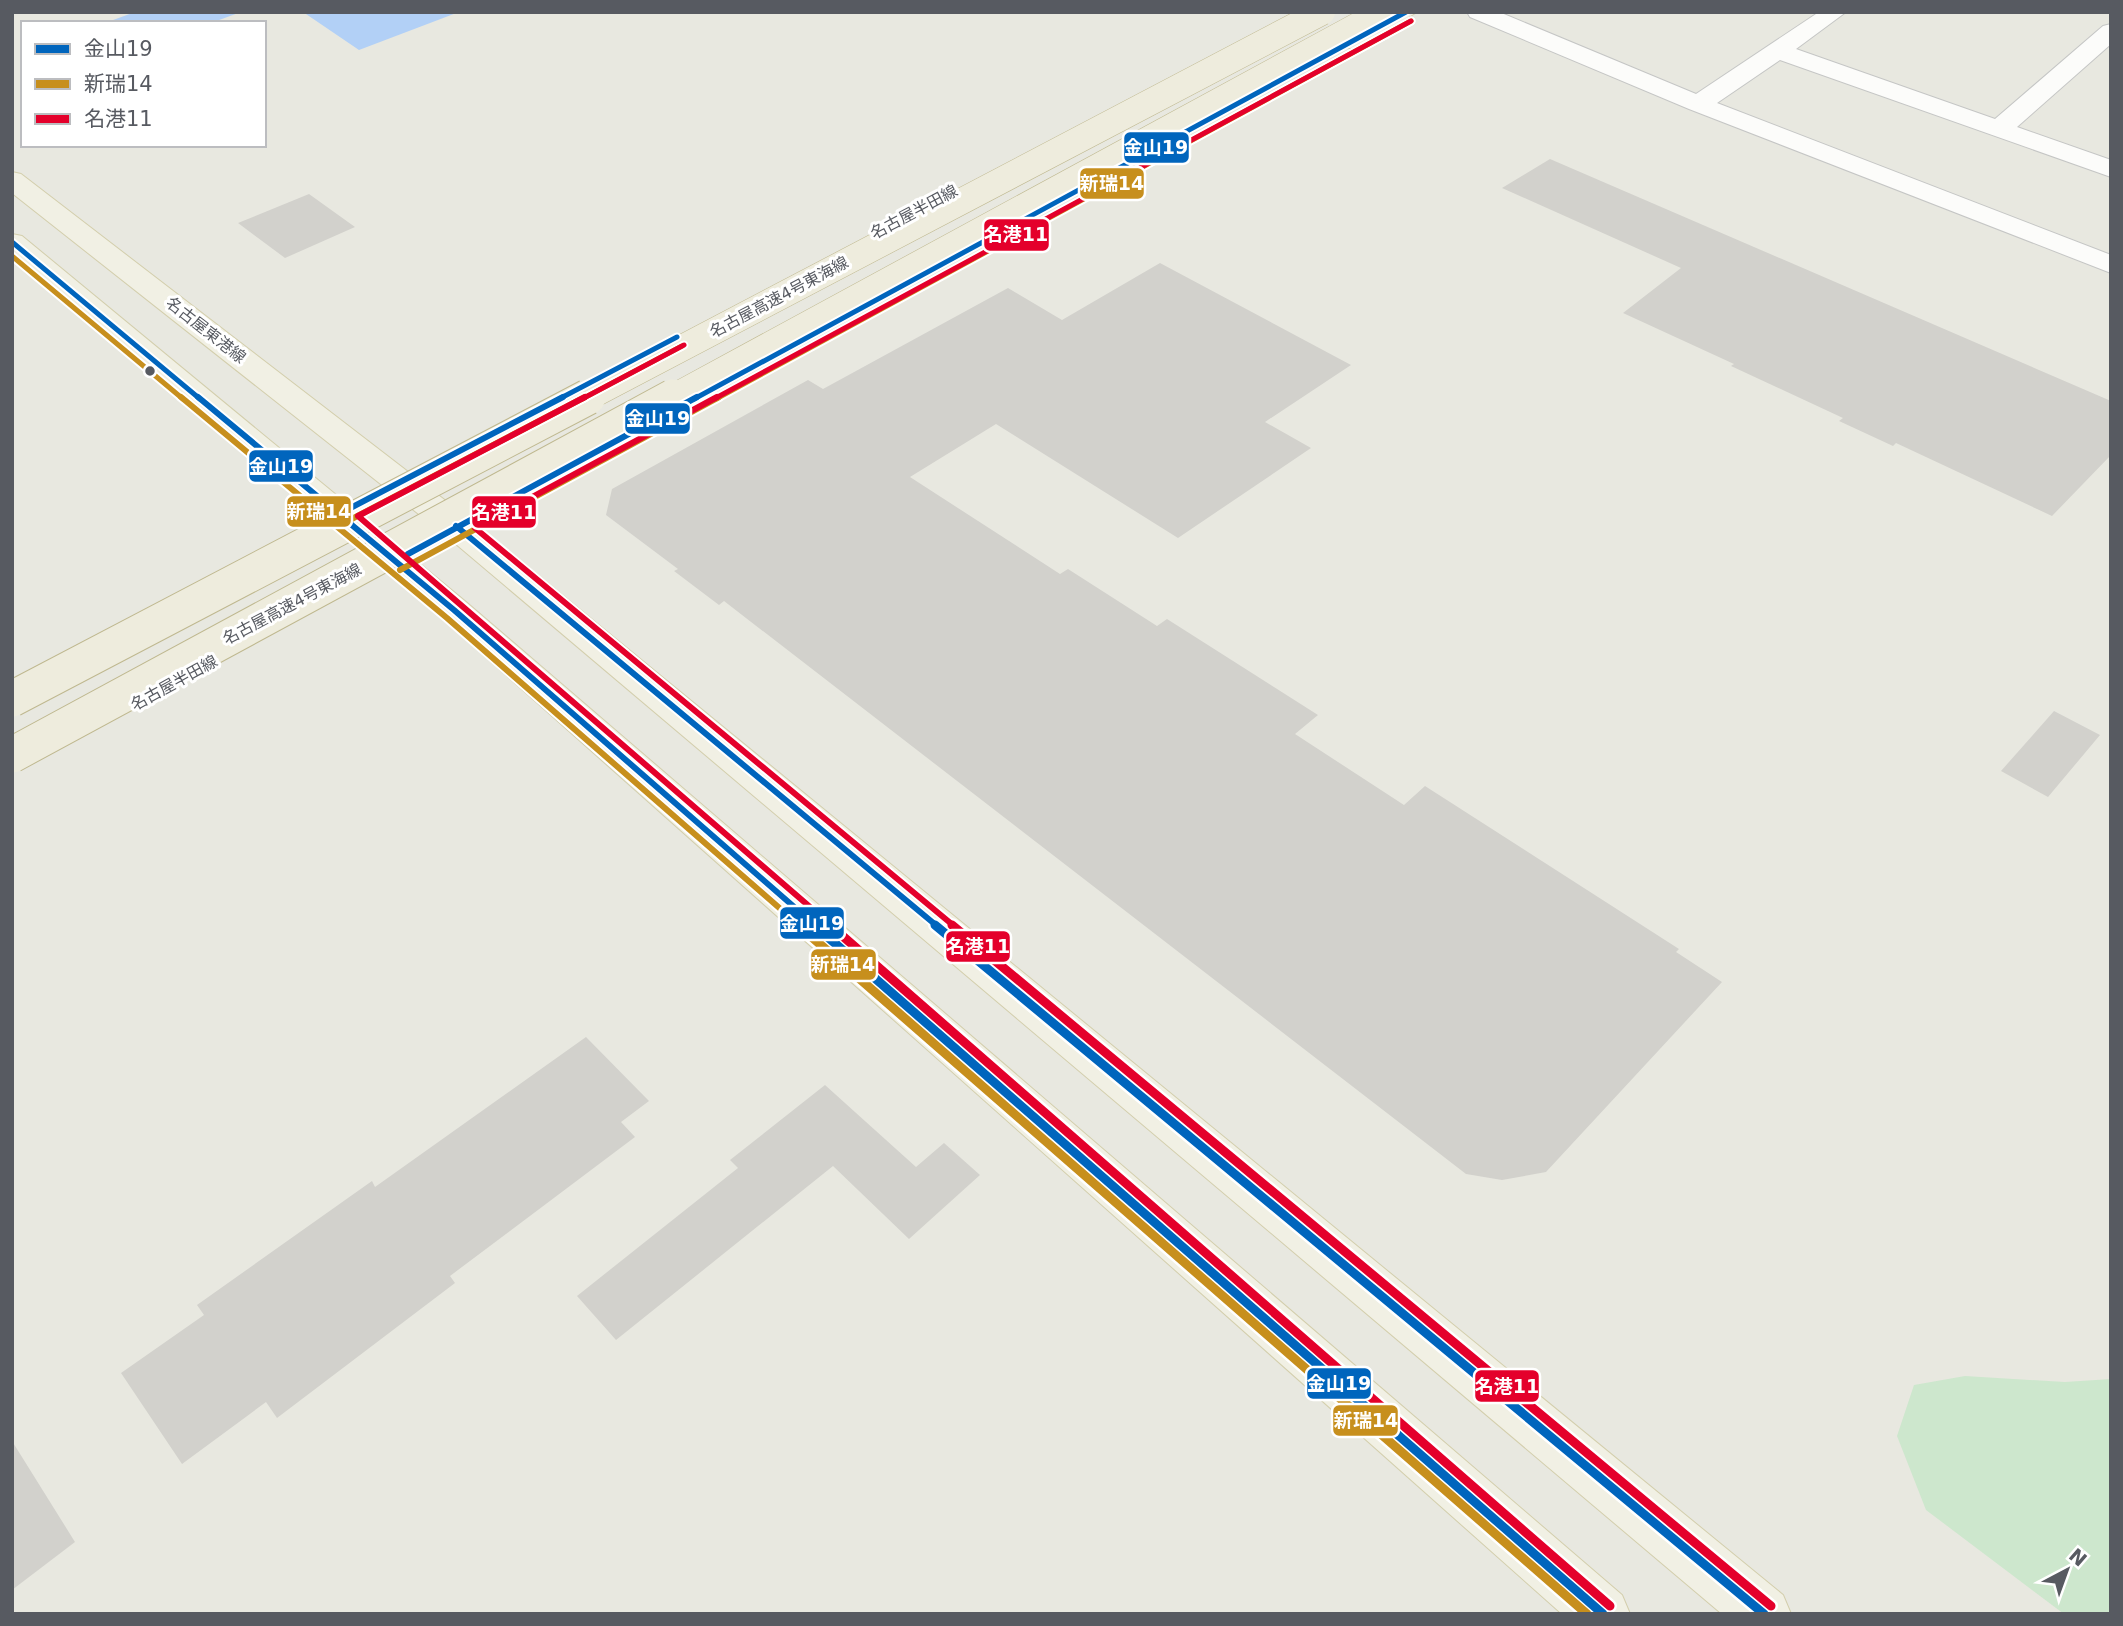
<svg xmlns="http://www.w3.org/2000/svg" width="2123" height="1626" font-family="'DejaVu Sans','Noto Sans JP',sans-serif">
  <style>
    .green { fill: #cde7cd }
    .water { fill: #b2d0f6 }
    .building { fill: #d2d1cc }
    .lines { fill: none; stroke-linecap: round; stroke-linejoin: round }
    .minor-casing { stroke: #c5c6c5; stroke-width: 2 }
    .major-casing { stroke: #d3ceac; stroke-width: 2 }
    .minor { fill: #fcfcfa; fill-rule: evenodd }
    .major { fill: #f1f0e4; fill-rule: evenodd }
    .highway-bridge-far1-casing { stroke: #bfb88f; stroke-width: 27; stroke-linecap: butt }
    .highway-bridge-casing { stroke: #bfb88f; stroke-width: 37; stroke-linecap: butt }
    .highway-bridge-far1 { stroke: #eeecdd; stroke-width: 26 }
    .highway-bridge { stroke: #eeecdd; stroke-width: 35 }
    .bus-1-far2-casing { stroke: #fff; stroke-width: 9 }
    .bus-1-far1-casing { stroke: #fff; stroke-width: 10 }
    .bus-1-casing { stroke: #fff; stroke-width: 14 }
    .bus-2-far2-casing { stroke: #fff; stroke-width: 9 }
    .bus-2-far1-casing { stroke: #fff; stroke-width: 10 }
    .bus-2-casing { stroke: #fff; stroke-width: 14 }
    .bus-3-far2-casing { stroke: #fff; stroke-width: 9 }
    .bus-3-far1-casing { stroke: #fff; stroke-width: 10 }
    .bus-3-casing { stroke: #fff; stroke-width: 14 }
    .bus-1-far2 { stroke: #0065bd; stroke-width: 5 }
    .bus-1-far1 { stroke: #0065bd; stroke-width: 6 }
    .bus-1 { stroke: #0065bd; stroke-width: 9 }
    .bus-2-far2 { stroke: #c78f1d; stroke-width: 5 }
    .bus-2-far1 { stroke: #c78f1d; stroke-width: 6 }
    .bus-2 { stroke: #c78f1d; stroke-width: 9 }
    .bus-3-far2 { stroke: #e4002b; stroke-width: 5 }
    .bus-3-far1 { stroke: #e4002b; stroke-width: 6 }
    .bus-3 { stroke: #e4002b; stroke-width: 9 }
    .bus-dot { fill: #575a61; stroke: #fff; stroke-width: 2.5 }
    .labels { text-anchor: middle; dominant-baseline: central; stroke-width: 6; stroke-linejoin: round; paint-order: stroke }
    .far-street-label { font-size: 16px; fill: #575a61; stroke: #fff }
    .line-badge { stroke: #fff; stroke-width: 2.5 }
    .badge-label { font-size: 19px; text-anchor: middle; font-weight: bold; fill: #fff }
  </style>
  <rect width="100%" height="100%" fill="#e8e8e0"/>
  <path class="green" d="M1965,1376L2065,1382L2111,1379V1614H2064L1926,1510L1897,1436L1914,1385Z"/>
  <path class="water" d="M135,12H241L211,23H105Z
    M303,12H459L359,50Z"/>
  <path class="building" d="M1550,159L2111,401V455L2052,516L1896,443L1893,446L1839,421L1843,418L1731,366L1734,364L1623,313L1681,268L1502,188Z
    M309,194L355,227L285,258L238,223Z
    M1160,263L1351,365L1265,422L1311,448L1178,538L996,424L910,477L1060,574L1068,569L1157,626L1167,619L1318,715L1295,734L1404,805L1425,786L1679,949L1676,952L1722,982L1546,1172L1502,1180L1466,1174L724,601L719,605L674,571L678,569L606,515L612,489L808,380L823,389L1008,288L1062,320Z
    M2054,711L2100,735L2048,797L2001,771Z
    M586,1037L649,1101L621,1122L635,1137L450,1276L455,1283L277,1418L266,1402L182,1464L121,1373L204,1315L197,1305L372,1181L375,1187Z
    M825,1085L916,1167L944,1143L980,1175L909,1239L833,1166L616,1340L577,1296L738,1168L730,1160Z
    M12,1441L75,1542L12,1590Z"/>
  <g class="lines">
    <g class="minor-casing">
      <path id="minor" d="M1467,12H1499L1696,94L1819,12H1846L1796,49L1995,119L2103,26L2111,24V44L2017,127L2111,160V177L1780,60L1717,103L2111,255V273L1689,109L1470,17Z"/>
    </g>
    <g class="major-casing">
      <path id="major" d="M1388,12H1417L1357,48H1341L1337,43L1341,38Z
        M12,172L21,174L468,518L1783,1595L1791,1614H1722L444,534L12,193Z
        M12,234L22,236L466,602L1622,1595L1630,1614H1562L442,618L12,256Z"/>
    </g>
    <use href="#minor" class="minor"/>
    <use href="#major" class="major"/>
    <g class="highway-bridge-far1-casing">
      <path id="highway-bridge-far1" d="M585,399L1322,12
        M670,399L1383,12"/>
    </g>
    <g class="highway-bridge-casing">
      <path id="highway-bridge" d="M12,699L588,397
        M12,755L673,397"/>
    </g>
    <use href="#highway-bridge-far1" class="highway-bridge-far1"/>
    <use href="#highway-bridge" class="highway-bridge"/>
    <g class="bus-1-far2-casing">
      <path id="bus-1-far2" d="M12,242L200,399
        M559,399L677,337
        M694,399L1406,12"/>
    </g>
    <g class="bus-1-far1-casing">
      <path id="bus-1-far1" d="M198,397L454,610L816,926
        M339,514L563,397
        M456,526L937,926
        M408,554L697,397"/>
    </g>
    <g class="bus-1-casing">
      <path id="bus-1" d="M814,925L1603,1614
        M935,925L1764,1614"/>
    </g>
    <g class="bus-2-far2-casing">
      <path id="bus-2-far2" d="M12,256L183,399
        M582,399L682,346
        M716,399L1411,21"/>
    </g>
    <g class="bus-2-far1-casing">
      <path id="bus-2-far1" d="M181,397L447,618L800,926
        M344,523L585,397
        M400,570L719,397"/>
    </g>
    <g class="bus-2-casing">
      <path id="bus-2" d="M798,925L1587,1614"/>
    </g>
    <g class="bus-3-far2-casing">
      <path id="bus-3-far2" d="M582,399L684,345
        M714,399L1411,21"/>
    </g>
    <g class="bus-3-far1-casing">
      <path id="bus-3-far1" d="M585,397L358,516L832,926
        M717,397L475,528L954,926"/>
    </g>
    <g class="bus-3-casing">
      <path id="bus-3" d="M830,925L1610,1606
        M952,925L1771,1606"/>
    </g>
    <use href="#bus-1-far2" class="bus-1-far2"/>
    <use href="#bus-1-far1" class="bus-1-far1"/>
    <use href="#bus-1" class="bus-1"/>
    <use href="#bus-2-far2" class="bus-2-far2"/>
    <use href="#bus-2-far1" class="bus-2-far1"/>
    <use href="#bus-2" class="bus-2"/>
    <use href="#bus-3-far2" class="bus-3-far2"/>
    <use href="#bus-3-far1" class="bus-3-far1"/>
    <use href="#bus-3" class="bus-3"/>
  </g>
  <circle class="bus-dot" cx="150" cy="371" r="6"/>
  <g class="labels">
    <g class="far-street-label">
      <text transform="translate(914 212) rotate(-28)">名古屋半田線</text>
      <text transform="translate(779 297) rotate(-28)">名古屋高速4号東海線</text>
      <text transform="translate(206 330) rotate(38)">名古屋東港線</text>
      <text transform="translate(292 604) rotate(-28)">名古屋高速4号東海線</text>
      <text transform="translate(174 683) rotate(-29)">名古屋半田線</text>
    </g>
  </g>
  <g class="line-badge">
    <rect x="1123" y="131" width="67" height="33" rx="7" fill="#0065bd"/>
    <rect x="1079" y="167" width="66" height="33" rx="7" fill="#c78f1d"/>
    <rect x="983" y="218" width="67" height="34" rx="7" fill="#e4002b"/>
    <rect x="624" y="402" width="67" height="33" rx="7" fill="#0065bd"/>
    <rect x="248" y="449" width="66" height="34" rx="7" fill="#0065bd"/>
    <rect x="286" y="495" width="66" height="33" rx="7" fill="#c78f1d"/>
    <rect x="471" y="495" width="66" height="34" rx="7" fill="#e4002b"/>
    <rect x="779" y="906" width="66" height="34" rx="7" fill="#0065bd"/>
    <rect x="945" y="930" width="66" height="33" rx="7" fill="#e4002b"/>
    <rect x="810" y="948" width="67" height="33" rx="7" fill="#c78f1d"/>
    <rect x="1306" y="1367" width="66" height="33" rx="7" fill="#0065bd"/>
    <rect x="1474" y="1369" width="66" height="34" rx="7" fill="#e4002b"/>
    <rect x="1332" y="1404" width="67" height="33" rx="7" fill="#c78f1d"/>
  </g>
  <g class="badge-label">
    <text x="1156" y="154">金山19</text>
    <text x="1112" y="190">新瑞14</text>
    <text x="1016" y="241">名港11</text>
    <text x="658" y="425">金山19</text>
    <text x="281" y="473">金山19</text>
    <text x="319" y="518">新瑞14</text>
    <text x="504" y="519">名港11</text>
    <text x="812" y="930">金山19</text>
    <text x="978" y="953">名港11</text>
    <text x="843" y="971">新瑞14</text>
    <text x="1339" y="1390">金山19</text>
    <text x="1507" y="1393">名港11</text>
    <text x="1366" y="1427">新瑞14</text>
  </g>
  <rect width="2123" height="1626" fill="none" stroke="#575a61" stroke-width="28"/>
  <rect x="21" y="21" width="245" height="126" fill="#ffffff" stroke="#bcbdc0" stroke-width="2"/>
  <rect x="35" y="44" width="35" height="10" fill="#0065bd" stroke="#bcbdc0" stroke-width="2"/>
  <text x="84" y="56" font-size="21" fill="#575a61">金山19</text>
  <rect x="35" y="79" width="35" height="10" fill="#c78f1d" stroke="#bcbdc0" stroke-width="2"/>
  <text x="84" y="91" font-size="21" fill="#575a61">新瑞14</text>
  <rect x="35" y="114" width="35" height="10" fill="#e4002b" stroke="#bcbdc0" stroke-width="2"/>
  <text x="84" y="126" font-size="21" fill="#575a61">名港11</text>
  <g transform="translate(2067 1570) rotate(41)" stroke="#ffffff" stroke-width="5" paint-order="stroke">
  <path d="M0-5L12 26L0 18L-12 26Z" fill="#575a61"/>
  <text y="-10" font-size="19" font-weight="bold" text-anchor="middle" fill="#575a61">N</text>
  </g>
</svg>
